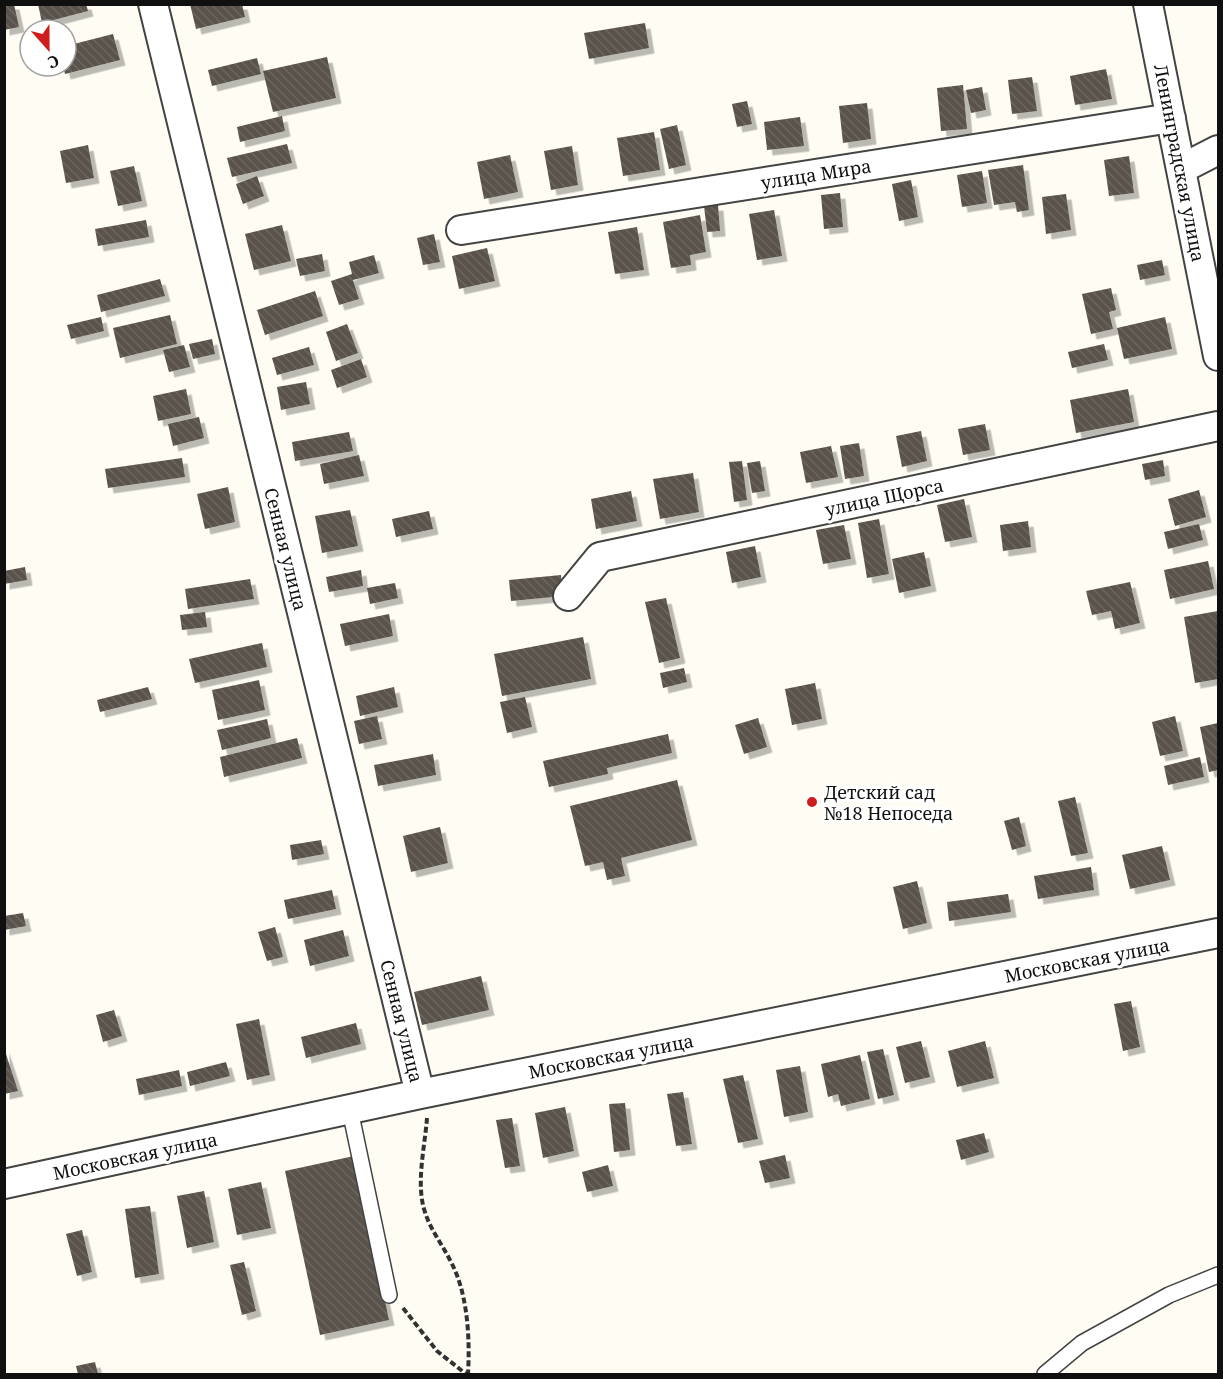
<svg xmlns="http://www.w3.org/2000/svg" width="1223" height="1379" font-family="'Noto Serif',serif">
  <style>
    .building { fill: url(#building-back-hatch); filter: url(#shadow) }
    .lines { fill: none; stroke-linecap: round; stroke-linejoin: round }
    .service-casing { stroke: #434343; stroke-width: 18 }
    .minor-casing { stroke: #434343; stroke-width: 32 }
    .path { stroke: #323232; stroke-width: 4; stroke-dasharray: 6 3; stroke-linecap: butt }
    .service { stroke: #fff; stroke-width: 15 }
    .minor { stroke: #fff; stroke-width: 28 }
    .poi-dot { fill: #ce1d1a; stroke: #fff; stroke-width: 2 }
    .labels { text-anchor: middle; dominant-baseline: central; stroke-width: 6; stroke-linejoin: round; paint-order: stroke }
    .street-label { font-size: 18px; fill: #101010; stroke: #fff }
    .poi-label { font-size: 18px; fill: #101010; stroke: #fff; text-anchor: start }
  </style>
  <defs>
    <pattern id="building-back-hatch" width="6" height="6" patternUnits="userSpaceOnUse" patternTransform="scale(1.5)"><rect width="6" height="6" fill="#5a524b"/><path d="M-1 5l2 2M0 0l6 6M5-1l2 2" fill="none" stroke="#6d6661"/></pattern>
    <filter id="shadow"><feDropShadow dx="5.5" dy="5.5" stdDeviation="0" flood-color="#0004"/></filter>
  </defs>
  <rect width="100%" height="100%" fill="#fffdf3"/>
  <path class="building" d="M4,4H14L19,27L4,30Z
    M38,4H86L88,11L42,23Z
    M190,4H242L245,17L196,29Z
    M645,23L649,48L589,59L584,33Z
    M113,34L120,60L65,74L63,66H66V46Z
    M327,57L336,98L273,112L263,71Z
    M257,58L261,74L212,86L208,70Z
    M1106,69L1112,99L1075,105L1070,76Z
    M1032,77L1037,111L1012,114L1008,80Z
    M963,85L967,129L941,131L937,88Z
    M982,87L986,110L971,113L966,90Z
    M747,101L752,124L737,127L732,104Z
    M867,103L871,139L843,143L839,106Z
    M282,116L285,131L240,142L237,127Z
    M800,117L804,146L767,150L764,122Z
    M677,125L686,165L669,169L660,129Z
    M654,132L660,170L623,176L617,138Z
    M287,144L292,163L232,177L227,158Z
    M88,145L94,178L66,183L60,151Z
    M572,146L578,185L551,190L544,151Z
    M510,155L518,192L484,199L477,162Z
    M1129,156L1134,193L1109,196L1104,160Z
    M1023,165L1029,210L1017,212L1015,202L994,205L988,170Z
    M134,166L142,201L118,206L110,171Z
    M982,171L987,203L962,207L957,175Z
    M257,176L264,196L243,204L236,184Z
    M911,180L918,217L899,221L892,184Z
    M840,193L843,227L824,229L821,195Z
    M1066,194L1071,230L1046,234L1042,197Z
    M718,205L720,231L707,232L704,206Z
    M774,210L782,256L757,260L749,214Z
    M700,215L706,252L690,255L691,265L671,268L663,222Z
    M146,220L149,237L98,246L95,229Z
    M282,225L291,261L254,270L245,234Z
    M637,227L644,270L615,274L608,232Z
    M434,234L440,262L423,265L417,238Z
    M487,248L495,281L459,289L452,256Z
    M322,254L325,271L300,276L296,259Z
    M374,255L379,273L353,280L359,299L339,305L331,281L352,274L349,262Z
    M1162,260L1165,275L1140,280L1137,265Z
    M160,279L165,296L101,312L97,295Z
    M1111,288L1116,310L1109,312L1113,329L1091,334L1082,294Z
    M315,291L323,316L265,335L257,310Z
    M170,315L177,344L120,358L113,328Z
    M101,317L104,331L71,339L67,325Z
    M1165,317L1172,349L1124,359L1117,328Z
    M347,324L358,353L336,361L326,332Z
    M212,339L215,354L193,359L189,344Z
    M1104,344L1108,360L1072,368L1068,352Z
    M184,345L190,367L169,372L163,350Z
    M309,347L314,365L277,375L272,358Z
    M361,359L367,377L337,388L331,370Z
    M306,382L310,404L281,410L277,387Z
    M186,389L191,414L158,421L153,396Z
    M1128,389L1134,422L1076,433L1070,400Z
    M199,417L204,438L173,446L168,424Z
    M985,424L990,450L963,455L958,429Z
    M921,431L927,461L902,467L896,436Z
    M349,432L353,451L295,461L292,442Z
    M859,443L864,476L845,479L840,446Z
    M831,446L838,477L806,483L800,452Z
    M359,455L364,476L324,484L320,464Z
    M182,458L185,477L108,488L105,469Z
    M1163,460L1165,476L1145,480L1142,464Z
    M742,461L747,500L734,502L729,462Z
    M760,461L765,491L752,493L747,463Z
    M693,473L699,512L660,519L653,479Z
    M228,487L235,522L205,529L197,494Z
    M1199,490L1206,517L1175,526L1168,499Z
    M631,491L637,521L596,529L591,499Z
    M964,499L972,537L945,542L937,505Z
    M350,510L358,546L322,553L315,516Z
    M429,511L433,529L396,537L392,519Z
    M879,519L889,574L867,578L858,523Z
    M1028,521L1031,547L1003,551L1000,525Z
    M1199,524L1203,540L1168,549L1164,532Z
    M844,525L851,559L823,564L816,530Z
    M755,546L761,577L732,583L726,552Z
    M924,552L931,586L899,593L892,559Z
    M1208,561L1214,589L1170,599L1164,570Z
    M25,567L27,580L4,584V571Z
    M361,570L363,586L329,592L326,577Z
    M561,575L563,596L511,601L509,580Z
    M250,579L254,599L188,609L185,589Z
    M1130,582L1140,623L1115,629L1111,611L1092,615L1086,591Z
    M395,583L398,598L370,604L367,588Z
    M666,598L680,658L659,663L645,602Z
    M1218,611V679L1195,683L1184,617Z
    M205,612L207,627L182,630L180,615Z
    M389,614L393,636L345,646L340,624Z
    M583,637L591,679L502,696L494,654Z
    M262,643L267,667L195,683L189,659Z
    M684,668L687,682L663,688L660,673Z
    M259,680L265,710L218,720L212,690Z
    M815,683L822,719L792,725L785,689Z
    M148,687L152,699L100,712L97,700Z
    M394,687L398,707L360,716L356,696Z
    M525,697L532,727L507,733L500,702Z
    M377,716L382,739L359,744L354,721Z
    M1175,716L1183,751L1160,756L1152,722Z
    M758,718L767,747L744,754L735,725Z
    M267,719L271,738L222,750L217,730Z
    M1218,723V770L1209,772L1200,727Z
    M668,734L672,753L607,768L608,774L549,787L543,761Z
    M297,738L302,758L224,777L220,757Z
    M433,754L436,775L378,786L374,765Z
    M1200,757L1204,777L1168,785L1164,766Z
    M677,780L692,840L621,858L625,876L607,880L603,862L585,866L570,806Z
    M1075,797L1088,853L1071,856L1058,801Z
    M1019,817L1026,846L1012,850L1004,821Z
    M440,827L448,863L411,872L403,836Z
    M321,840L324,854L292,860L290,845Z
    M1162,846L1170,880L1130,889L1122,855Z
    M1091,867L1094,890L1038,899L1034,876Z
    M917,881L927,923L903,929L893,887Z
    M332,890L336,909L288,919L284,900Z
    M1008,894L1011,912L949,921L947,902Z
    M23,913L26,926L4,930V916Z
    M275,927L283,957L267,961L258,932Z
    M343,930L349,956L310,966L304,940Z
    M481,976L489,1010L422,1025L414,992Z
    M1131,1001L1140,1047L1123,1051L1114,1004Z
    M114,1010L122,1036L103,1042L96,1015Z
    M259,1019L270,1075L247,1080L236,1024Z
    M356,1023L361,1044L306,1058L301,1037Z
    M921,1041L930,1077L905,1083L896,1047Z
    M985,1041L994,1078L957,1087L948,1051Z
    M4,1048L18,1091L4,1094Z
    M883,1049L894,1095L878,1099L867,1052Z
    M860,1055L870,1099L841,1106L838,1094L828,1097L821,1064Z
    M226,1062L230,1076L190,1086L187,1072Z
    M800,1066L808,1112L784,1117L776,1070Z
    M179,1070L182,1086L139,1095L136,1079Z
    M743,1075L758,1139L738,1143L723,1079Z
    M683,1092L692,1144L676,1146L667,1094Z
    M625,1103L630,1150L614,1152L609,1104Z
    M565,1107L574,1151L543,1158L535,1113Z
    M512,1118L520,1166L505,1168L496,1120Z
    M984,1133L989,1152L961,1160L956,1140Z
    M785,1155L790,1178L765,1183L759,1161Z
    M354,1156L389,1320L320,1335L285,1171Z
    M608,1165L613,1186L587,1192L582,1172Z
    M261,1182L271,1228L237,1235L228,1189Z
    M204,1191L214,1242L187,1248L177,1196Z
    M150,1206L159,1274L135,1278L125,1209Z
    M82,1230L92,1272L77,1276L66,1234Z
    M244,1262L256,1311L242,1315L230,1265Z
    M95,1362L98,1374H78L76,1366Z"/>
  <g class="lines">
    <g class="service-casing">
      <path id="service" d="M350,1110L389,1295
        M1045,1374L1082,1343L1169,1295L1218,1275"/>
    </g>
    <g class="minor-casing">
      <path id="minor" d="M153,4L420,1094
        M1148,4L1218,356
        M1181,169L1218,150
        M461,230L1171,118
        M568,596L600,557L1218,426
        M4,1184L420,1094L1218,933"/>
    </g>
    <path class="path" d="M427,1118C425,1145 417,1178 423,1205C428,1227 441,1242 451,1262C468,1294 470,1339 468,1374
      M403,1308L437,1351L466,1374"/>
    <use href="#service" class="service"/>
    <use href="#minor" class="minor"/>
  </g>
  <circle class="poi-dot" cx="812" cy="802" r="6"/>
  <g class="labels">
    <g class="street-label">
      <text transform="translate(1180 163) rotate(79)">Ленинградская улица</text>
      <text transform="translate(816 174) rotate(-9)">улица Мира</text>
      <text transform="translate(884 497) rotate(-12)">улица Щорса</text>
      <text transform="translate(286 549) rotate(76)">Сенная улица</text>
      <text transform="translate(1087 960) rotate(-11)">Московская улица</text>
      <text transform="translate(402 1021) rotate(76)">Сенная улица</text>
      <text transform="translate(611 1056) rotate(-11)">Московская улица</text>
      <text transform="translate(135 1156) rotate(-12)">Московская улица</text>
    </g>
    <g class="poi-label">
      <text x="824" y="792">Детский сад<tspan x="824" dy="21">№18 Непоседа</tspan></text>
    </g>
  </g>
  <rect width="1223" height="1379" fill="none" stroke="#101010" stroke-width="12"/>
  <g transform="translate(48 48) rotate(159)"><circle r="28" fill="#ffffff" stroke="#9f9f9f" stroke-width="1.5"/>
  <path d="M0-4.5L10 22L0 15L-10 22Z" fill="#ce1d1a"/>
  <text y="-9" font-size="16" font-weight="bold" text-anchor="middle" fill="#101010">С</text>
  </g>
</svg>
